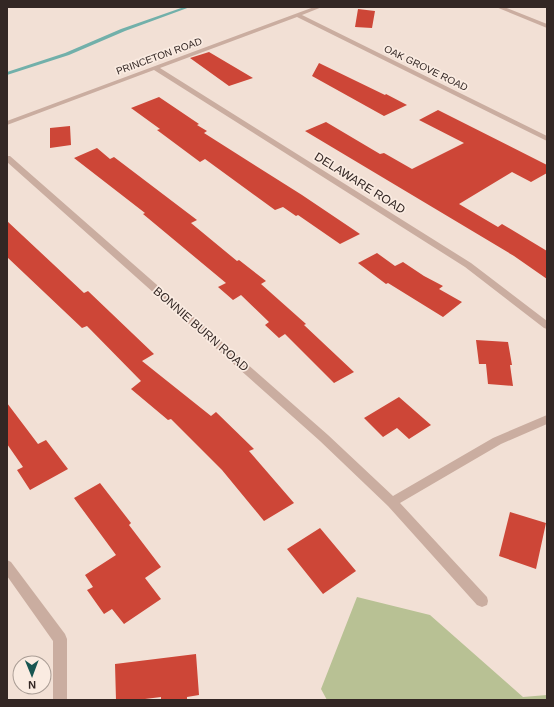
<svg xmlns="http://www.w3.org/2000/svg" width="554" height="707" font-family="Arial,sans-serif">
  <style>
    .green { fill: #b8c194 }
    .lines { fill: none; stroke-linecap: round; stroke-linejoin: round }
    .stream { fill: #72b0aa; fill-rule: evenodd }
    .building { fill: #cd4637 }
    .minor { fill: #caada0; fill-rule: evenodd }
    .labels { text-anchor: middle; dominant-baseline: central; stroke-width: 3.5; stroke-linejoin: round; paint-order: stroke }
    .far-street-label { font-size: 10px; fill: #332724; stroke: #faebe1 }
    .street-label { font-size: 12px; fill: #332724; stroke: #faebe1 }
  </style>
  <rect width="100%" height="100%" fill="#f2e0d5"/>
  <path class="green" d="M357,597L430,615L523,697L547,695V700H327L321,689Z"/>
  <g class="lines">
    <path class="stream" d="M184,7H190L125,31L69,55L7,75V72L65,53L121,29Z"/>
  </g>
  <path class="building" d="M358,9L375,11L372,28L355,27Z
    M209,52L253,78L229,86L190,58Z
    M319,63L385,95L386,94L407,105L384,116L312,76Z
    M159,97L199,124L197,125L207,131L204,133L302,195L360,234L340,244L298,215L296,216L283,207L275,210L205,159L200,162L157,130L160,129L131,108Z
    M438,110L547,165V173L531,182L512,172L459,204L498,227L502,224L547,251V279L514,256L305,131L326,122L380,154L384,153L412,169L464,143L419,120Z
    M70,126L71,145L50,148V128Z
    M97,148L110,159L114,157L197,220L191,223L237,261L239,260L266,281L261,284L306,324L304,325L354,372L334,383L285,334L279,338L265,325L269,322L241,295L233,300L218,287L226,283L143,214L145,213L74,158Z
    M7,221L84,293L88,291L154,354L142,361L211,416L216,412L254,449L249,451L294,503L264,521L222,470L171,419L168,420L131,389L141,381L87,326L82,328L7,257Z
    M377,253L395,266L403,262L424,276L443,286L439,289L462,302L443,317L388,283L386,284L358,263Z
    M476,340L508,342L512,365H510L513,386L488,384L486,364H479Z
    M399,397L431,425L409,439L397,428L383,437L364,418Z
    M7,403L38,444L46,440L68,469L30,490L17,470L23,467L7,444Z
    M100,483L131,523L129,525L161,567L145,578L161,599L124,624L112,609L104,614L87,590L93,587L85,575L116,555L74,498Z
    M510,512L546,523L536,569L499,556Z
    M320,528L356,571L323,594L287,549Z
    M196,654L199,695L187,697V700H161V697L137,700H116L115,664Z"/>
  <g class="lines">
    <path class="minor" d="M314,7H322L302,15L547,136V141L297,17L160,68L471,263L547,321V329L544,328L465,267L154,70L7,125V121Z
      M496,7H504L547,24V28Z
      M7,156H10L328,435L393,496L493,438L547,415V424L501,444L400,503L487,597L488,601L487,605L482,607L477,605L388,506L320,441L7,162Z
      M7,560L11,562L65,634L67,639V700H53V641L7,576Z"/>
  </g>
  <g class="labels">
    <g class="far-street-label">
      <text transform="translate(159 56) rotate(-20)">PRINCETON ROAD</text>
      <text transform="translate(426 68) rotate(26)">OAK GROVE ROAD</text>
    </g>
    <g class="street-label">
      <text transform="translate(360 183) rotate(32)">DELAWARE ROAD</text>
      <text transform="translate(201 329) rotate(41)">BONNIE BURN ROAD</text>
    </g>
  </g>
  <rect width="554" height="707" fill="none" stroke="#332724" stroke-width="16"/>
  <g transform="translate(32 675) rotate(179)"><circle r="19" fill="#faebe1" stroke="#aa9d95"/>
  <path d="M0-3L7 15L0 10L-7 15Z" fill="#185652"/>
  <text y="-6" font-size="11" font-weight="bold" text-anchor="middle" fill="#332724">N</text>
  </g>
</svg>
